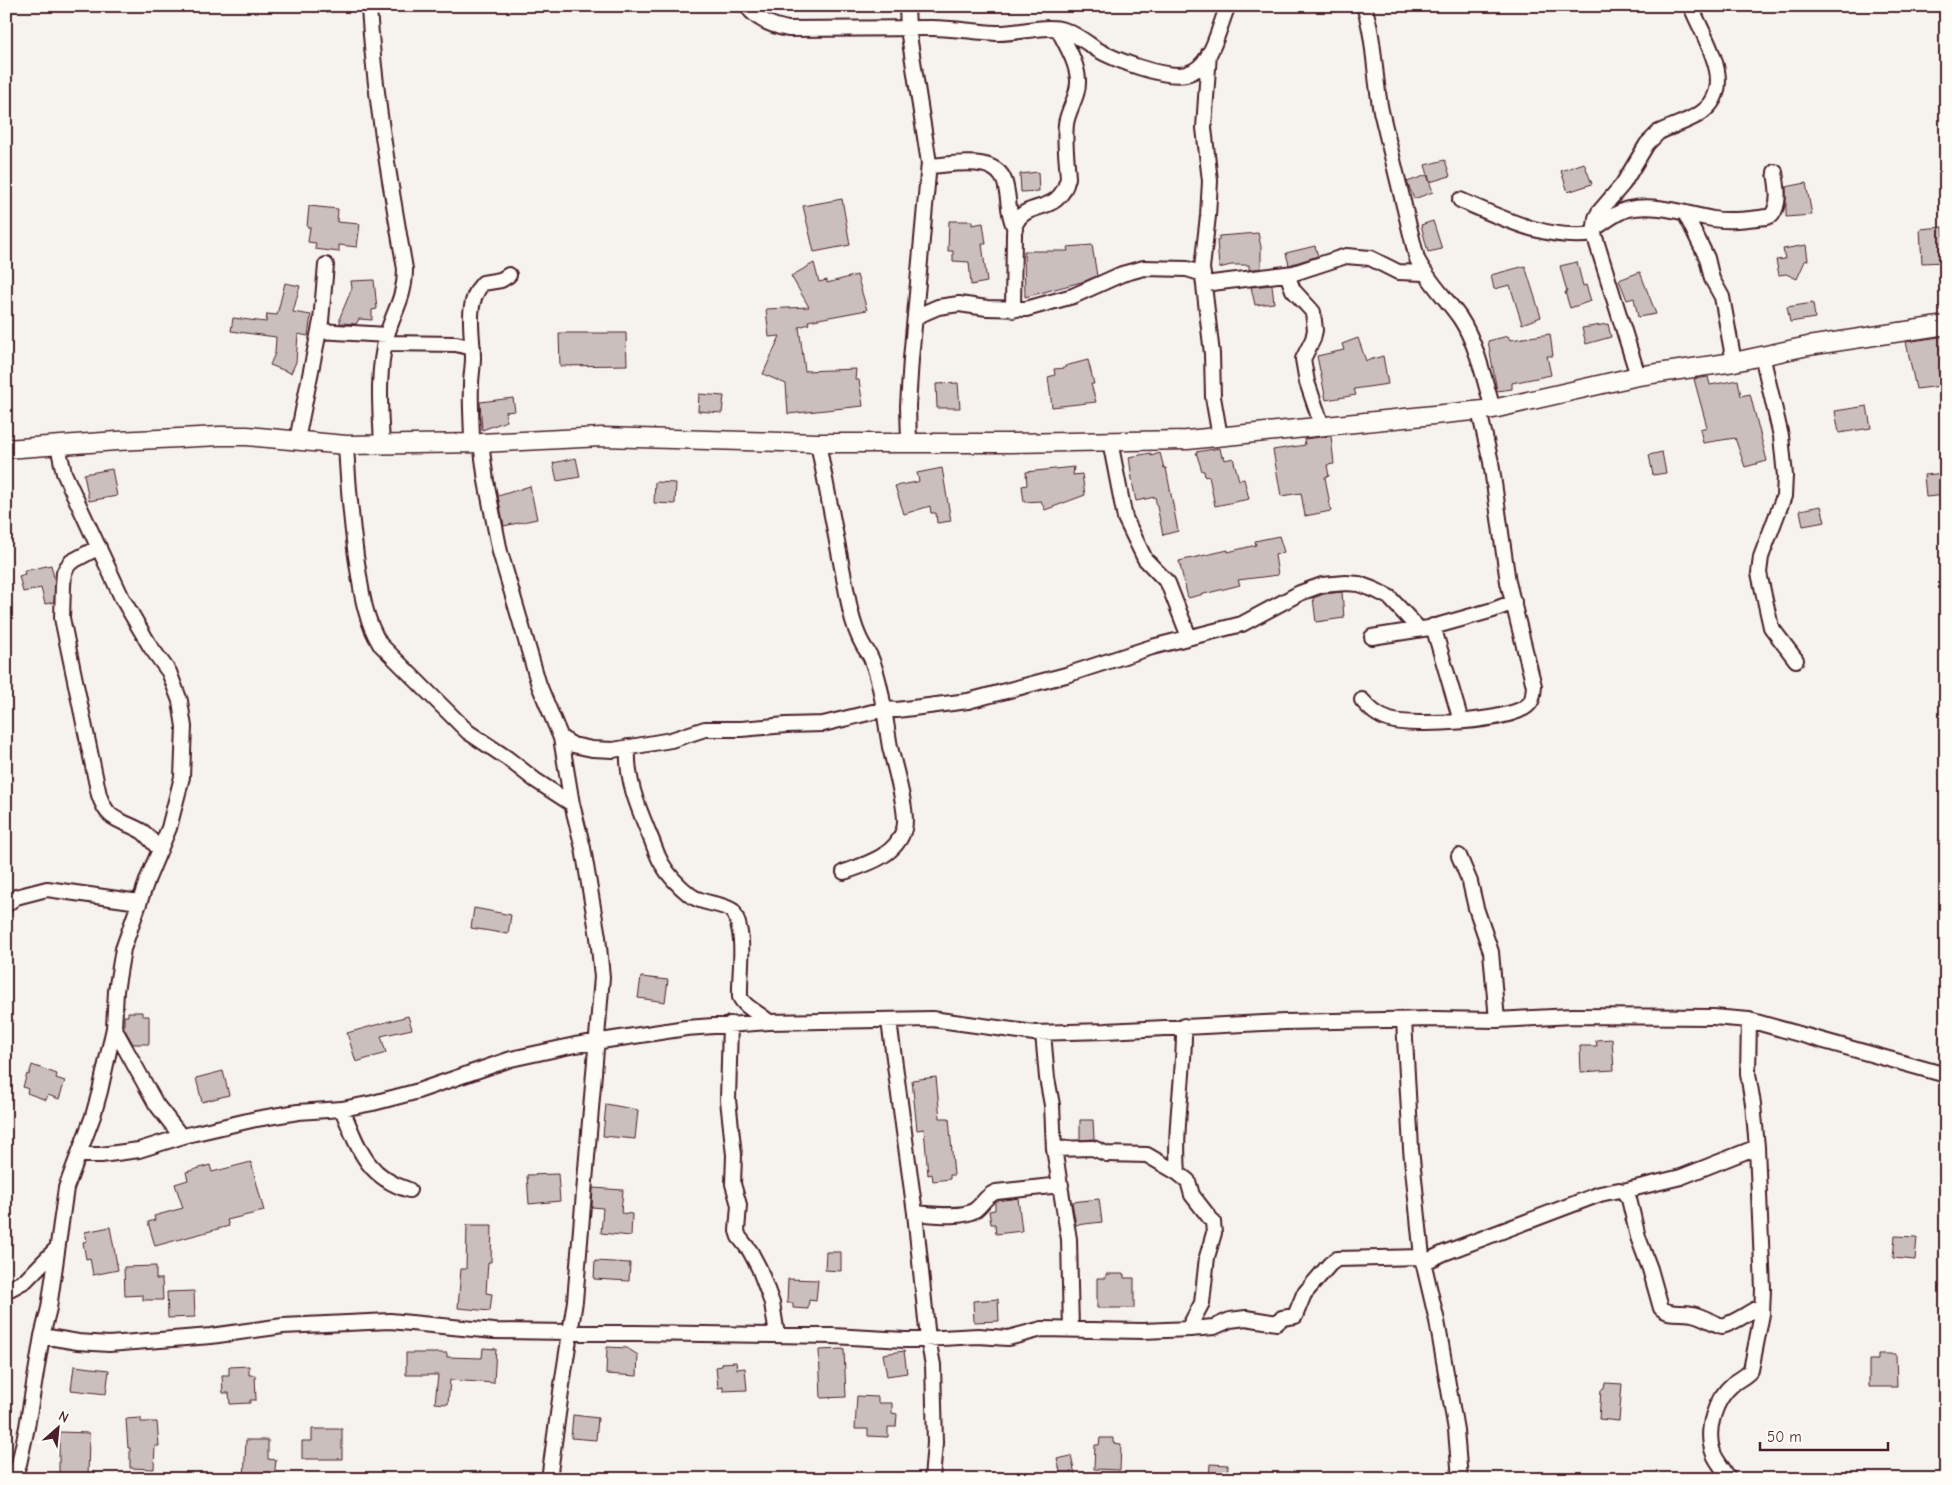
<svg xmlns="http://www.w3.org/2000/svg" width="1952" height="1485" font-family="'Comic Neue',sans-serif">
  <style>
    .building { fill: #cbbfbe; stroke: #4a1f2b }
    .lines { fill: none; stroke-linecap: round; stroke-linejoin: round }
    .minor-casing { stroke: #4a1f2b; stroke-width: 18 }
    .tertiary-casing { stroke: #4a1f2b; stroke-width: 21 }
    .minor { stroke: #fdfcf7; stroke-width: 14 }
    .tertiary { stroke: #fdfcf7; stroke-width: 18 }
  </style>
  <rect width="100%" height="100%" fill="#f6f3ef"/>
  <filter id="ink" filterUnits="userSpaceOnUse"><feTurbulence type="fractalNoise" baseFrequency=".02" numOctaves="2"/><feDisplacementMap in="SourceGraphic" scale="10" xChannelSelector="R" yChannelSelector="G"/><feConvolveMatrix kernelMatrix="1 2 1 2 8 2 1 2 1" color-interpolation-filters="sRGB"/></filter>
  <g filter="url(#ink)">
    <path class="building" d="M1445,160L1450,176L1430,182L1425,165Z
      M1584,163L1592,184L1568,192L1561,171Z
      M1038,172L1039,191L1021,192L1020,174Z
      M1427,175L1433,192L1414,199L1407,182Z
      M1806,183L1812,215L1786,217V187Z
      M842,199L850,245L814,252L803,206Z
      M309,206L338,209L337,222L360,224L357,247L339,245V252L315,249L316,243L308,242L310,227H307Z
      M949,221H972V225L983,223L986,244H982L987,282L971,285L969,262L953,261V251H948Z
      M1433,221L1442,249L1428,252L1421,225Z
      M1943,227L1946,262L1922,263L1920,229Z
      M1258,233L1261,247V268L1249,270V265H1231L1219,268L1217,240H1219V236Z
      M1092,245L1097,276L1085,281L1025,297L1024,251H1068L1067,247Z
      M1806,245L1808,260L1805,261L1797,279L1786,274L1779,275L1776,260L1785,259L1783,249Z
      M1315,246L1318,256L1289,265L1286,253Z
      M1577,262L1583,286L1586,285L1591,301L1570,308L1565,292H1567L1560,266Z
      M814,263L819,282L827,280V283L857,275L867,310L808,321L809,324L799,327L805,371L856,369L855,380H859L863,406L788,414L786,384L763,374L780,336L769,337L766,309L809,307L791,276Z
      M1525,266L1541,317L1522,324L1510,285L1494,289L1491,275Z
      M1640,272L1656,314L1638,317L1634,298L1627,300L1619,280Z
      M374,280L377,309L372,310V320L359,319L356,324L340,323V317L352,288L351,281Z
      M285,283L300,286L293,312L311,315L308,336L298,334L296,362L291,373L270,365L275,353L276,337L231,331L233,318L266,322L267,314L277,315Z
      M1272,285L1274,303L1255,305L1251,287Z
      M1813,303L1815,318L1790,322L1787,307Z
      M1608,324L1611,337L1586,344L1582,328Z
      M559,333H626L627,365L560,366Z
      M1550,334L1553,356H1547L1551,375L1512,383V389L1497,391L1488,341L1508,336L1510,340Z
      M1946,336V368L1938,369L1941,386L1916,389L1906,342Z
      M1358,338L1366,361L1383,356L1388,384L1354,389L1356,395L1326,400L1317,356L1344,350L1342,344Z
      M1088,360L1094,384H1091L1096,402L1052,407L1048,377L1055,375L1054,369L1065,368V366Z
      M1708,377L1710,385L1738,380L1741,396L1750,394L1767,461L1745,467L1735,438L1703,443L1700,429L1707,427L1694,379Z
      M958,383L960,408H937L936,384Z
      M699,394L724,396L722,413L698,411Z
      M513,398L515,411L505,412L507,421L482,430L480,402Z
      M1867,406L1871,428L1839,433L1835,411Z
      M1331,436L1334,464L1327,465L1329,476L1325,477L1331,511L1305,516L1301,493L1281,496L1273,450L1305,445L1304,439Z
      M1220,448L1222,457L1224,456L1225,460L1233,458L1239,480L1244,479L1249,499L1215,506L1209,476L1205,477L1204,471H1202L1196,452Z
      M1662,452L1666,473L1653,475L1649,455Z
      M1151,453V456L1160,453L1164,468H1166L1178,531L1163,535L1155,497L1136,501L1133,486L1129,457Z
      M576,458L580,477L557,481L553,463Z
      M1074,467L1073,475L1082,474L1085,495L1045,510L1041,501L1024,502L1022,486L1027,485L1026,472Z
      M942,468L951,521L937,523L936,513H931L930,506L904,514L895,486L917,482L919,481L917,473Z
      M112,469L117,496L89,501L84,474Z
      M1946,473V495L1926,497L1924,475Z
      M655,482L676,483L675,504L654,503Z
      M530,486L537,519L504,526L498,496Z
      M1821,506L1825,522L1803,526L1800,510Z
      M1279,536L1284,552L1275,555L1278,575L1238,580L1240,585L1188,598L1179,561L1228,550V552L1256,545L1255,541Z
      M51,565L55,582L54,602L45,604L41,588L23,592L19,576L25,574L24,571Z
      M1342,592L1344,618L1316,622L1313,598L1324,594Z
      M474,908L511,915L508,934L471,928Z
      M641,977L668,980L665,1002L638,998Z
      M128,1012H142V1016H149V1044H133L124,1028V1016H128Z
      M408,1016L412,1029L381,1036L386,1053L356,1062L347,1033Z
      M1612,1039L1614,1070L1581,1072L1580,1046H1597L1596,1040Z
      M32,1065L57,1074L56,1078L65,1081L59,1099L48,1095L46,1100L27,1093L28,1089L23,1087L27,1074L29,1075Z
      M223,1071L229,1095L202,1102L196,1078Z
      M936,1077L940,1118H949L954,1175H950V1179L933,1181L932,1174L928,1175L924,1129L917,1130L912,1080Z
      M606,1104L638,1110L635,1139L603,1136Z
      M1080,1120H1093L1094,1139L1080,1140Z
      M251,1162L264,1211L227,1220L229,1226L155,1246L148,1222L155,1220L154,1216L183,1208L175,1184L188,1180L186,1172L210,1165L212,1172Z
      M558,1174L560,1201L529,1204L527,1175Z
      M593,1188L623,1190L621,1213L632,1214L631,1236L601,1233L603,1208L592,1207Z
      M1018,1198L1022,1231L996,1234L995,1224H991L989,1211L995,1210V1202L997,1201Z
      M1099,1199L1102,1222L1076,1225L1072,1202Z
      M467,1225H492L491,1262H488L486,1293L492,1294L490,1311L458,1308L461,1269H466Z
      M110,1227L118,1270L93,1275L90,1258L86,1259L83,1242L87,1241L85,1232Z
      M1895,1236L1917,1237L1915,1260L1893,1258Z
      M826,1252H841V1271L825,1270Z
      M595,1261L630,1263L629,1281L594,1279Z
      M156,1266V1279H162L163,1300H143V1295L125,1296L124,1267Z
      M1106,1274H1124V1278H1134V1308H1097V1278H1106Z
      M788,1279L818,1280L816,1301L809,1300L808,1309L793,1308V1303H787Z
      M194,1291L195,1317L168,1318L167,1292Z
      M998,1299L999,1321L974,1322L973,1301Z
      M607,1347L627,1348L638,1355L637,1376L606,1374Z
      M483,1348L496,1349L494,1383L450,1380L448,1404L435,1403L438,1375H406V1353H447V1357L482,1358Z
      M844,1349L846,1397L821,1398L819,1350Z
      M904,1351L907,1373L887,1376L883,1354Z
      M1878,1354H1896L1897,1387H1869V1360H1878Z
      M736,1362L737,1369L745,1368L747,1390L723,1391V1387L718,1388L716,1367L722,1366V1363Z
      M74,1366L109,1370L106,1394L71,1390Z
      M249,1366V1375H255L256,1400H250V1403L230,1404L229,1393H223L222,1375H229V1367Z
      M1605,1383L1622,1384L1619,1421L1599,1419L1601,1390L1604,1389Z
      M857,1396L878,1397V1403H892V1413L897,1414L896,1427H888V1437L868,1436V1429H855Z
      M573,1415L598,1418L596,1440L571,1438Z
      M141,1418V1422H157L159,1446H155L154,1469L130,1468V1448H128L126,1419Z
      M312,1429H342V1459H302V1441H312Z
      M59,1432L89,1433L88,1479H59Z
      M1100,1438H1113V1443L1121,1444L1120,1470L1094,1469L1095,1445H1099Z
      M246,1440H268V1459L276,1460L274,1479H244Z
      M1071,1456L1076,1479H1062L1057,1459Z
      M1210,1464L1228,1465L1227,1479H1209Z"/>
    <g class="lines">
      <g class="minor-casing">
        <path id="minor" d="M369,6C374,94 390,182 405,269C405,298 394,310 387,335C377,371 380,407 382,443
          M747,6C756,20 773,26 788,29C836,29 884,28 932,28C953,28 975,32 996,33C1017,34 1044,24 1064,30C1076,34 1086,42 1096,49C1115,60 1165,79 1186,74C1213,68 1218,27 1228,6
          M907,6L908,29L929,163L911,359L908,406L909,442
          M1364,6C1375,39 1374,76 1381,111L1417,259C1428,281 1446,298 1460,318C1477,344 1484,379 1493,409
          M1209,53L1204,128L1210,181L1208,216L1202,268L1212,354L1213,397L1220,437
          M929,166C954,165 1000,153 1006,187C1010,205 1007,212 1015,229
          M1460,200C1502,218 1547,241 1594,234
          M1685,213L1707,258L1712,279L1722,297L1734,362
          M1595,228C1605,222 1616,212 1628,209C1657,203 1685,214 1713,219C1730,222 1749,219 1767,217L1772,215C1781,202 1777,187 1775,172
          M1287,274L1293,290L1313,312L1315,330L1313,339L1303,359L1307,382L1322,426
          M1204,284L1294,273L1346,256L1370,258L1398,272L1424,273
          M1013,310L1014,235C1014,231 1014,226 1016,223C1027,199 1059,217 1068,178C1067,161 1064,142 1066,124C1068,109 1079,96 1078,80C1077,62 1066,45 1058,29
          M915,317L938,307L959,304L987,308L1026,309L1073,296L1122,274L1144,268L1187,269L1203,274
          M319,331L387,335
          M386,343L456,344L473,348
          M1762,355L1781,436L1785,476L1784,496L1761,557L1759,573L1771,627L1796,660
          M1638,376L1594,234L1596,218L1599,212L1623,184L1647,144L1659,132C1672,126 1689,121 1701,113C1739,86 1703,38 1691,6
          M297,440L321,321L326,265
          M1110,441L1125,518L1145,559L1168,583L1189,637
          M472,443C472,424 470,404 471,385C471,376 473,367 473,358C473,334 464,303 483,283L501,280L509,275
          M481,443L486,481L500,552L539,685L561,738L573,745L592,749L613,750L671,740L705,729H741L786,725L823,724L885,709L897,710L968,701L1066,675L1152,647L1242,624L1300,593L1322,585L1346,583L1359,584L1375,590L1389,597L1419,629
          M818,443L850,609C853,622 856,633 863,645C865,649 869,653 871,658C882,684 885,719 890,747C894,765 909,814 904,829C896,856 867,864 844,872
          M346,445C348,482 351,519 356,556C361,587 363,616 380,644L468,732L507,758L535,780L572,804
          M99,547L71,562L67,567L64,573L63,586L62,618L99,795C109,824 120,818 143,832C149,837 154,844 160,850
          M1433,626L1461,721
          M1372,637L1429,628L1493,610L1514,602
          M1362,700C1370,709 1377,716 1390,720C1412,727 1514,722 1529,704C1534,699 1533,692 1534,686L1508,582L1491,462L1479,411
          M628,747C626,780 638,807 650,836C654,845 657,856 662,864C669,876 680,887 690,895C703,905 720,902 733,911C747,937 739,969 740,997C744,1007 761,1014 769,1022
          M1459,856L1470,882L1476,908L1491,952L1497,1020
          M6,905L16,897L47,889L139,902
          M1404,1020L1411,1149L1422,1257L1437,1321L1456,1430L1460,1479
          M889,1021L915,1213L928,1339L933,1365L935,1443L932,1479
          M730,1024L728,1100L734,1155L733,1184L739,1205L737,1231L739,1237L750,1251L759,1268L765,1284L772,1303L777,1335
          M1184,1026C1185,1075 1174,1124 1178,1173L1188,1181L1192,1195L1213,1222L1214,1233L1207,1257L1202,1303L1188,1329
          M114,1028L156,1104L181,1136
          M1043,1033L1047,1078L1052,1105L1054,1149L1069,1239L1071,1330
          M342,1109C358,1147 366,1177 409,1190
          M1054,1149L1093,1148L1107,1154L1147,1155L1178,1173
          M78,1155H101L139,1150L187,1135L256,1119L298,1112L342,1109L373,1103L415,1092L511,1059L575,1045L686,1028L769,1022L932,1019L1034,1033L1106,1031L1285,1022L1434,1019L1497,1020L1572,1016L1713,1017L1749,1020L1946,1075
          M1623,1191L1681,1177L1757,1147
          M915,1213C930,1214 962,1219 975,1210C983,1204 986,1195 996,1192L1061,1185
          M1423,1263L1444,1253L1600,1194L1619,1190L1623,1191L1629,1199L1638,1237L1650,1269L1661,1308C1670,1316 1681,1311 1692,1314C1703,1316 1712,1323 1722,1326C1737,1322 1748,1312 1762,1306
          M6,1291L26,1280L56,1249
          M42,1336L78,1342L109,1344L211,1336L283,1326L390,1321L494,1331L833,1336L905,1340L978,1336L1008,1338L1042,1329L1142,1331L1190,1329L1214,1327L1230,1320L1246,1318L1277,1323L1282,1318L1295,1316L1304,1294L1330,1264L1337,1259L1422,1257
          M13,1479L19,1464L27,1427L42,1336L49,1308L66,1188L93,1116L100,1091L114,1028L116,991L123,949L148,878L169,828L182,777L184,727L180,701L169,672L150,646L122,598L64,473L58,446
          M549,1479L562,1385L575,1301L602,977L598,937L583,848L572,804L561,738
          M1728,1479C1725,1469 1716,1462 1713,1452C1705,1430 1715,1399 1733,1384C1739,1379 1747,1376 1751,1370L1762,1314L1763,1289L1757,1147L1753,1104L1748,1074L1749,1020"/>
      </g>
      <g class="tertiary-casing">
        <path id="tertiary" d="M6,449L117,441L220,436H247L346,445L481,443L602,437L818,443H1009L1187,440L1493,409L1638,376L1734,362L1808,346L1946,325"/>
      </g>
      <use href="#minor" class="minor"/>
      <use href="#tertiary" class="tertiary"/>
    </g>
  </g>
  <rect width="1952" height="1485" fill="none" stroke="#fdfcf7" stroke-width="25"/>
  <rect x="12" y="12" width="1927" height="1460" fill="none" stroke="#4a1f2b" stroke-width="2" filter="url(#ink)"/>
  <g transform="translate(58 1428) rotate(27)" stroke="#fdfcf7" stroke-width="4" paint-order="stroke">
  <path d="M0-4L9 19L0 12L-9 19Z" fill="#4a1f2b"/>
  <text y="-8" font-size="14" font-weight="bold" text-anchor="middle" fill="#4a1f2b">N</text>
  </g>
  <path d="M1760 1442v8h128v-8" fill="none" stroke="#4a1f2b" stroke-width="2.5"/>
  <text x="1767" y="1442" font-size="15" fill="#4a1f2b" stroke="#fdfcf7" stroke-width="4" paint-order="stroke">50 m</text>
</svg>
